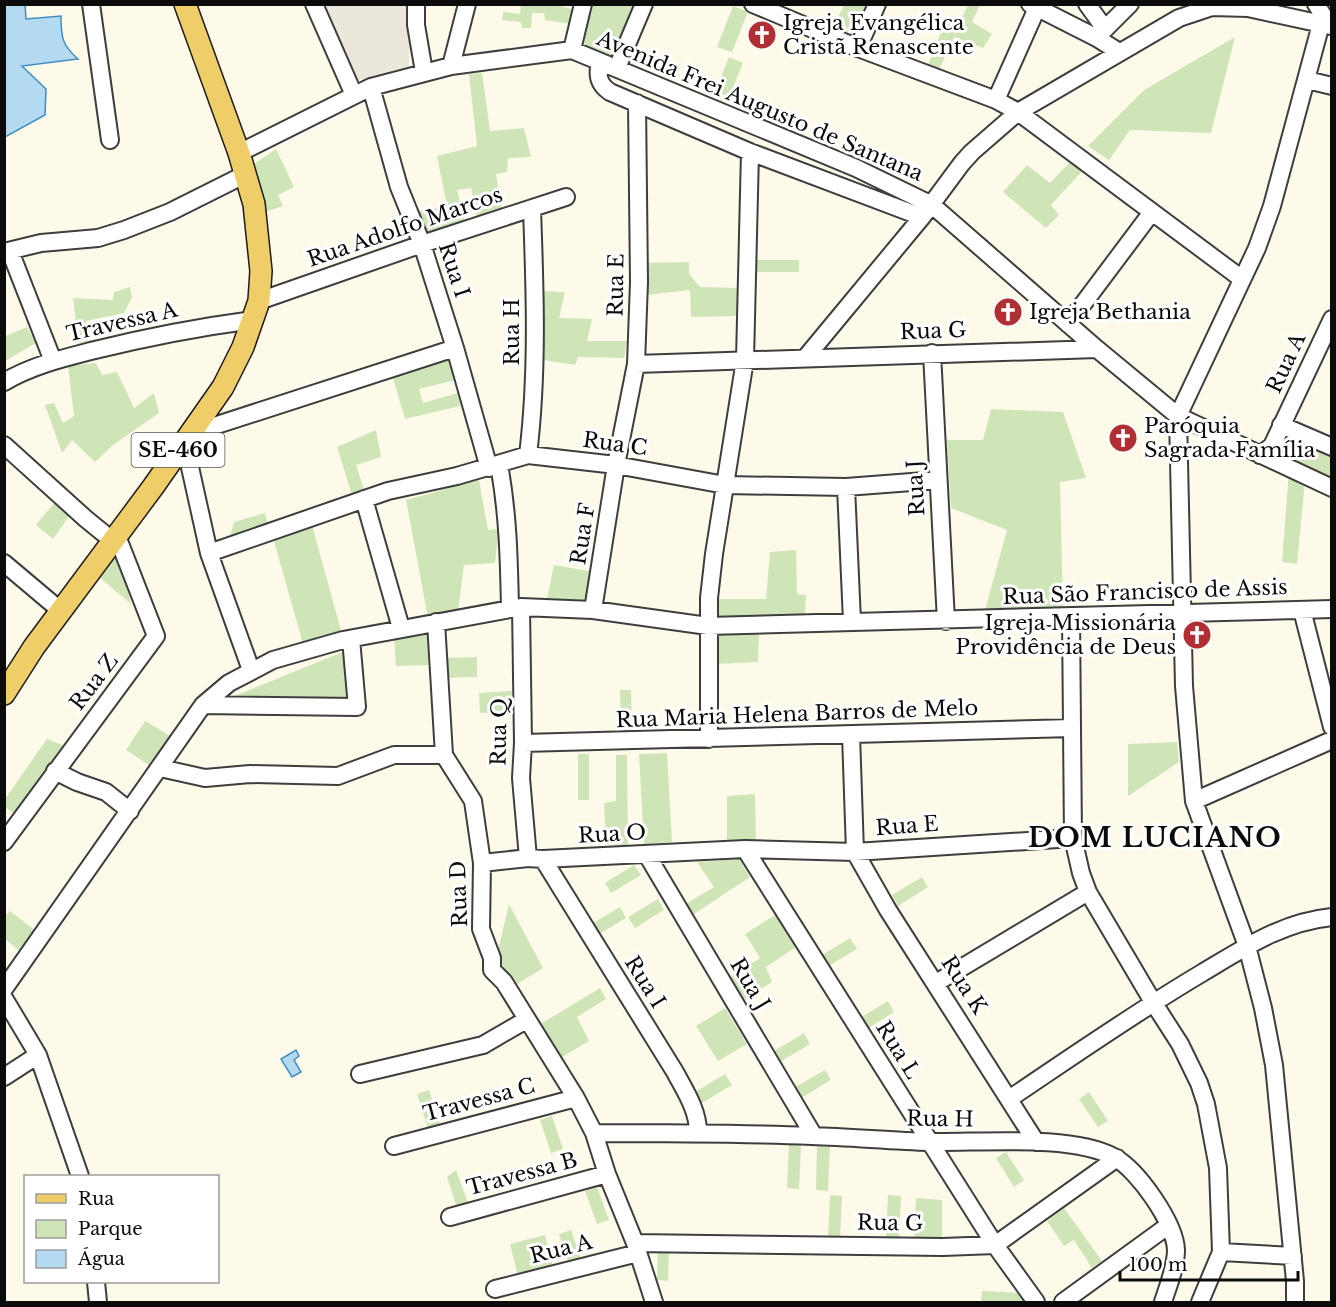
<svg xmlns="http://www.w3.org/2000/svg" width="1336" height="1307" font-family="'Libre Baskerville',serif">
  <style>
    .green { fill: #cfe5b7 }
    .plaza { fill: #ece7db }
    .water { fill: #b3daf1; stroke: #3f8ec3; stroke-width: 1.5 }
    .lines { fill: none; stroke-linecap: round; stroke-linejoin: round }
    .minor-casing { stroke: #3e3e3e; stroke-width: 20 }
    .major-casing { stroke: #1c1c1c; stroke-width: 24 }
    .minor { stroke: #fff; stroke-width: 16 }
    .major { stroke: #efce69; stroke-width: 21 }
    .labels { text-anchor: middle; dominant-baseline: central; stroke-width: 6; stroke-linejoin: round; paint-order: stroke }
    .shield { fill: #fff; stroke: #545454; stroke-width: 1.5 }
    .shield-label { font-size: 20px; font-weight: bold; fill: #0b0b0b }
    .poi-label { font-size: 21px; fill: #0b0b0b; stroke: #fff; text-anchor: start }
    .street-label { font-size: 21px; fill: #0b0b0b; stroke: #fff }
    .district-label { font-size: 27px; font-weight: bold; letter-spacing: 1.5px; fill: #0b0b0b; stroke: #fff }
  </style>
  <rect width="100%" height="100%" fill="#fefaea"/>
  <path class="green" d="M521,5H558L572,9V24L545,20L544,13H532L531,28H522L521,22L502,20L503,12L520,14Z
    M591,5H637L613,61L584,46Z
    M844,5H860L866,7L852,39L832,30Z
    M968,5H980L972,22L992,34L983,48L954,37L939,70L928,65L946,20L958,25Z
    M733,6L748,12L732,52L717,47Z
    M1235,37L1211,133L1130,130L1109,160L1088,146L1144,90Z
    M729,57L743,63L727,103L713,97Z
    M482,73L490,131L524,128L531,157L508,158L507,172L496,174L502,209L477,218L471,188L457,190L465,222L426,235L416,212L447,206L437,156L477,146L469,74Z
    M276,149L294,187L278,195L283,206L265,212L254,164Z
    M1072,160L1084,169L1051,205L1059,215L1046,228L1003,192L1027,165L1050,183Z
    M754,260H799V272H754Z
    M689,262V274L700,287L741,288L737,316L691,317L690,290L646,295L644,263Z
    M130,287L132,297L124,313L86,321L88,343L79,347L73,298L113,300L114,292Z
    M543,291L565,292L559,318L592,319L587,341H627L624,358L578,357L575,365L543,360Z
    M27,327L36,343L5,361V336Z
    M450,355L455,380L419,389L423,403L458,393L460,406L405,419L392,375Z
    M96,363L102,375L117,372L134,408L154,393L159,413L113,445L95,462L72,440L62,453L45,405L54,403L63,423L74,416L68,366Z
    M991,409L1063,412L1086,478L1060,482L1063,608L985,610L1007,530L951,508L947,440H983Z
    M376,430L381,457L356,465L365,493L352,495L337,447Z
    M1286,433L1331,455V480L1279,453Z
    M1289,471L1305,481L1297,564L1282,562Z
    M479,480L488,530L499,529L495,563L464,565L458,611L428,618L406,500Z
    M55,502L70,515L53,539L36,525Z
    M265,513L268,526L228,543L234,522Z
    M312,525L342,634L303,644L274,541Z
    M796,550L797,594L806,595L805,614L717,621L716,599H766L770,552Z
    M118,552L131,604L100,578Z
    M554,565L594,572L586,605L546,603Z
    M430,631L428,665L396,666L394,638Z
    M714,633H759L758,662L714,664Z
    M345,651L349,699L232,697Z
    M477,657V677L445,678L443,658Z
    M620,690H631L632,737H621Z
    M512,691V712L480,713L479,693Z
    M145,721L174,738L152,767L126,750Z
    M47,739L65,746L16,815L5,807V799Z
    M1177,742L1179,762L1128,796V744Z
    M667,753L672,842L644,844L639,754Z
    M578,754H589V800H578Z
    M616,755H627L628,845L606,844L604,803L616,801Z
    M755,794L756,844L727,842V796Z
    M739,859L750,877L691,916L684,905L714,887L697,862Z
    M634,865L641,875L611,893L605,883Z
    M922,877L928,887L898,906L892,895Z
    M658,899L664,910L635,928L628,917Z
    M509,904L543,968L514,986L497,955Z
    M620,907L626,918L596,936L590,925Z
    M10,911L37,932L21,952L5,939L4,917Z
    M778,913L799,945L766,967L772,982L743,1000L729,978L760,958L745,934Z
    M850,938L857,949L827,967L820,956Z
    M600,988L606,999L577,1017L589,1041L557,1060L539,1025Z
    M888,1001L894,1012L865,1030L858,1019Z
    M725,1008L747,1044L718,1061L696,1026Z
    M804,1033L810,1044L780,1062L774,1051Z
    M825,1070L831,1080L801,1098L795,1087Z
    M725,1074L732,1085L702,1103L695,1092Z
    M429,1090L440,1124L428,1128L417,1094Z
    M1089,1092L1108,1121L1098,1127L1079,1099Z
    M552,1116L563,1149L551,1153L540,1120Z
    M789,1145H801L799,1189L787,1188Z
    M817,1146L830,1147L828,1191L816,1190Z
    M1006,1152L1024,1180L1014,1187L996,1158Z
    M456,1170L468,1203L457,1208L447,1177Z
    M597,1187L609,1220L597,1224L585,1191Z
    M830,1195L842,1196L840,1239H828Z
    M888,1195L901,1196L899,1239H886Z
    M916,1198L942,1200V1241H914Z
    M1064,1208L1102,1261L1092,1268L1074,1240L1064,1246L1047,1221Z
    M571,1230L582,1263L570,1267L559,1234Z
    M545,1235L553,1267L518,1276L510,1244Z
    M658,1246H669L668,1281L657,1280Z
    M982,1291L1021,1293L1027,1302H981Z"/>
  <path class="plaza" d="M319,5H410L409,66L355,81Z"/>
  <path class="water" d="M5,4L25,5L26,19L61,16C61,37 62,45 78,59L22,66L46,89L45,115L5,137Z
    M296,1050L299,1056L294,1060L301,1072L292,1077L281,1059Z"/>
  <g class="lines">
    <g class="minor-casing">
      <path id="minor" d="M91,4L110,140
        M314,4L354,95
        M416,4V25L424,72
        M753,4L858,48L996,100L1018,112L1242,279
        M1030,4L1097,38L1119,52
        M1087,4L1105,29L1097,38
        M1316,4L1329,25
        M1105,29L1130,4
        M858,48L877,4
        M572,50L583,4
        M600,62C597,75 598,84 610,92L750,152L922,217
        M451,66L467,4
        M617,68L644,4
        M1307,80L1332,86
        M371,87L399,187L422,244L455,348L489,468
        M996,100L1037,8
        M239,153L371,87L451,66L572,50L856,168L932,205L1097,349L1178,416L1332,488
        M10,251L53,361
        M4,252L41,243L98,238L124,230L170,212L246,174
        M259,301L422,244L566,197
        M1068,324L1152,212
        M932,353L946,621
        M806,357L922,217L962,163L972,152L1018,112L1179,18L1212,7L1248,8L1331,26
        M636,364L1097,349
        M4,382C33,365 64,358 95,350C148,337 200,327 253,320
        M1281,425L1332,447
        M189,434L455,348
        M184,440L209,553L251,670
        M4,445L86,519L113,541
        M528,455C538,373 535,291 532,209
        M1260,455L1272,446L1332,319
        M499,465C508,513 509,560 510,608
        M846,487L852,621
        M364,499L401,628
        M209,553L388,491L457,476L528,455L616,465L725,485L846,487L938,480
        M4,563L61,611
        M521,607L523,743L521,778L528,858
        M593,610L616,465L636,364L639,282L637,103
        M1302,610L1332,727
        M1071,616L1073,838L1081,873L1088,892L1153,1002L1180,1044L1199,1083L1206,1104L1218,1168L1221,1252L1200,1302
        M436,622L444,755L473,801L482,863L481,929L492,958V970L504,982L576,1098L594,1133L607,1174L635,1243L654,1302
        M203,705L357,707L351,639
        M851,734L855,852L888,910L1036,1142
        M709,739V598L714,554L745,360L750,152
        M523,743L1072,728
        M160,768L205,778L250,774L338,776L394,755H444
        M55,771L77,782L106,792L130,811
        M1194,801L1332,740
        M4,842L156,636L117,536
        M745,849L995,1245L1036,1302
        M647,855L814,1136
        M543,859L675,1072C685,1091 698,1110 698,1132
        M482,863L528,858L543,859L745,849L855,852L1073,838
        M936,983L1088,892
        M4,989L203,705L229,683L273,660L343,640L521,607L593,610L708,626L1332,609
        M4,998L38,1055L80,1176
        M360,1074L483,1045L526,1020
        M4,1077L38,1055
        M1009,1099C1073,1056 1136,1012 1202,973C1244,948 1282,922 1332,917
        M594,1133C667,1133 739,1133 812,1136C851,1137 891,1141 930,1142C981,1143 1071,1134 1114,1157C1138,1170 1175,1223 1176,1250C1176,1267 1168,1286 1163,1302
        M394,1146L576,1098
        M450,1217L607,1174
        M635,1243L943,1247L995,1245L1117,1158
        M1221,1252L1293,1256
        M96,1282L98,1302
        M495,1289L638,1253
        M1063,1302L1169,1225
        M1295,1302V1281L1274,1065L1263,1008L1247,946L1194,801L1184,686L1178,416L1257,248L1272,206L1321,24"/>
    </g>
    <g class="major-casing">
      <path id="major" d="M4,694L34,647L153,487L223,387L243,347L259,301L261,271L254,204L239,153L185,4"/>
    </g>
    <use href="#minor" class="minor"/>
    <use href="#major" class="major"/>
  </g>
  <defs>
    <g id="church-disc" transform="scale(1.5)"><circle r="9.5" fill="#b02e34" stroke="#fff"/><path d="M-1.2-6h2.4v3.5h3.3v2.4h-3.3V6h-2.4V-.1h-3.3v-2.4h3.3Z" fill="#fff"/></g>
  </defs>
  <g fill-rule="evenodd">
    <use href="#church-disc" x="762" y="35"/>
    <use href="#church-disc" x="1008" y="312"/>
    <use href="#church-disc" x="1123" y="438"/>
    <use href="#church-disc" x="1197" y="635"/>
  </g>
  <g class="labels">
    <rect class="shield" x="131.5" y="433" width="93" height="34" rx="4.5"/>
    <g class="shield-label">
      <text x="178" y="450">SE-460</text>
    </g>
    <g class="poi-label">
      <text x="783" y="23">Igreja Evangélica<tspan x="783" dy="24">Cristã Renascente</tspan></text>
      <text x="1029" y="312">Igreja Bethania</text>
      <text x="1144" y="426">Paróquia<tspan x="1144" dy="24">Sagrada Família</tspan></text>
      <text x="1176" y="623" text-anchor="end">Igreja Missionária<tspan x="1176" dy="24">Providência de Deus</tspan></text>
    </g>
    <g class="street-label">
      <text transform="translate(760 106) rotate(23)">Avenida Frei Augusto de Santana</text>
      <text transform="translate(405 227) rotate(-19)">Rua Adolfo Marcos</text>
      <text transform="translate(454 270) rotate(72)">Rua I</text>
      <text transform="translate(616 285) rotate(-89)">Rua E</text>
      <text transform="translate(122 322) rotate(-13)">Travessa A</text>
      <text transform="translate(933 331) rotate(-2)">Rua G</text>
      <text transform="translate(512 332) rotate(-90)">Rua H</text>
      <text transform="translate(1286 363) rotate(-65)">Rua A</text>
      <text transform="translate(615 444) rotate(8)">Rua C</text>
      <text transform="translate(916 488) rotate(-93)">Rua J</text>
      <text transform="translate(583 534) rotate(-81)">Rua F</text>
      <text transform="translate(1145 592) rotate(-2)">Rua São Francisco de Assis</text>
      <text transform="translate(94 682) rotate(-53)">Rua Z</text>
      <text transform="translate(797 714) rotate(-2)">Rua Maria Helena Barros de Melo</text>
      <text transform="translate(499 732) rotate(-89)">Rua Q</text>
      <text transform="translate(907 826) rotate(-4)">Rua E</text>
      <text transform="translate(612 834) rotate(-3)">Rua O</text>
      <text transform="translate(459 894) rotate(-92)">Rua D</text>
      <text transform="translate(645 982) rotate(58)">Rua I</text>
      <text transform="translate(750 984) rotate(59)">Rua J</text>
      <text transform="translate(964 985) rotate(57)">Rua K</text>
      <text transform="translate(898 1050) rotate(58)">Rua L</text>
      <text transform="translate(479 1100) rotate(-15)">Travessa C</text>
      <text transform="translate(940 1119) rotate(1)">Rua H</text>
      <text transform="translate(522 1174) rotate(-15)">Travessa B</text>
      <text transform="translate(890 1223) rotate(1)">Rua G</text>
      <text transform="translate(561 1249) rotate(-14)">Rua A</text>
    </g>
    <g class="district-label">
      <text x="1155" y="837">DOM LUCIANO</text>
    </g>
  </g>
  <rect width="1336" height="1307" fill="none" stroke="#0b0b0b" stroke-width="12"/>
  <rect x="24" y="1175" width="195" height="108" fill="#ffffff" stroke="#9d9d9d" stroke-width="1.5"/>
  <rect x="36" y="1194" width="30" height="9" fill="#efce69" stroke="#9d9d9d" stroke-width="1.5"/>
  <text x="78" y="1205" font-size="18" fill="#0b0b0b">Rua</text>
  <rect x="36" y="1220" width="30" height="18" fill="#cfe5b7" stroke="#9d9d9d" stroke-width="1.5"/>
  <text x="78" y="1235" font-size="18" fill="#0b0b0b">Parque</text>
  <rect x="36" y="1250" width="30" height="18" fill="#b3daf1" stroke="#9d9d9d" stroke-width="1.5"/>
  <text x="78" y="1265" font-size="18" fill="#0b0b0b">Água</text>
  <path d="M1120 1271v9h178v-9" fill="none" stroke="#0b0b0b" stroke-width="3"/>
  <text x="1129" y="1271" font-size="18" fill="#0b0b0b" stroke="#ffffff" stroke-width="4.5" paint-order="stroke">100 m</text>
</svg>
